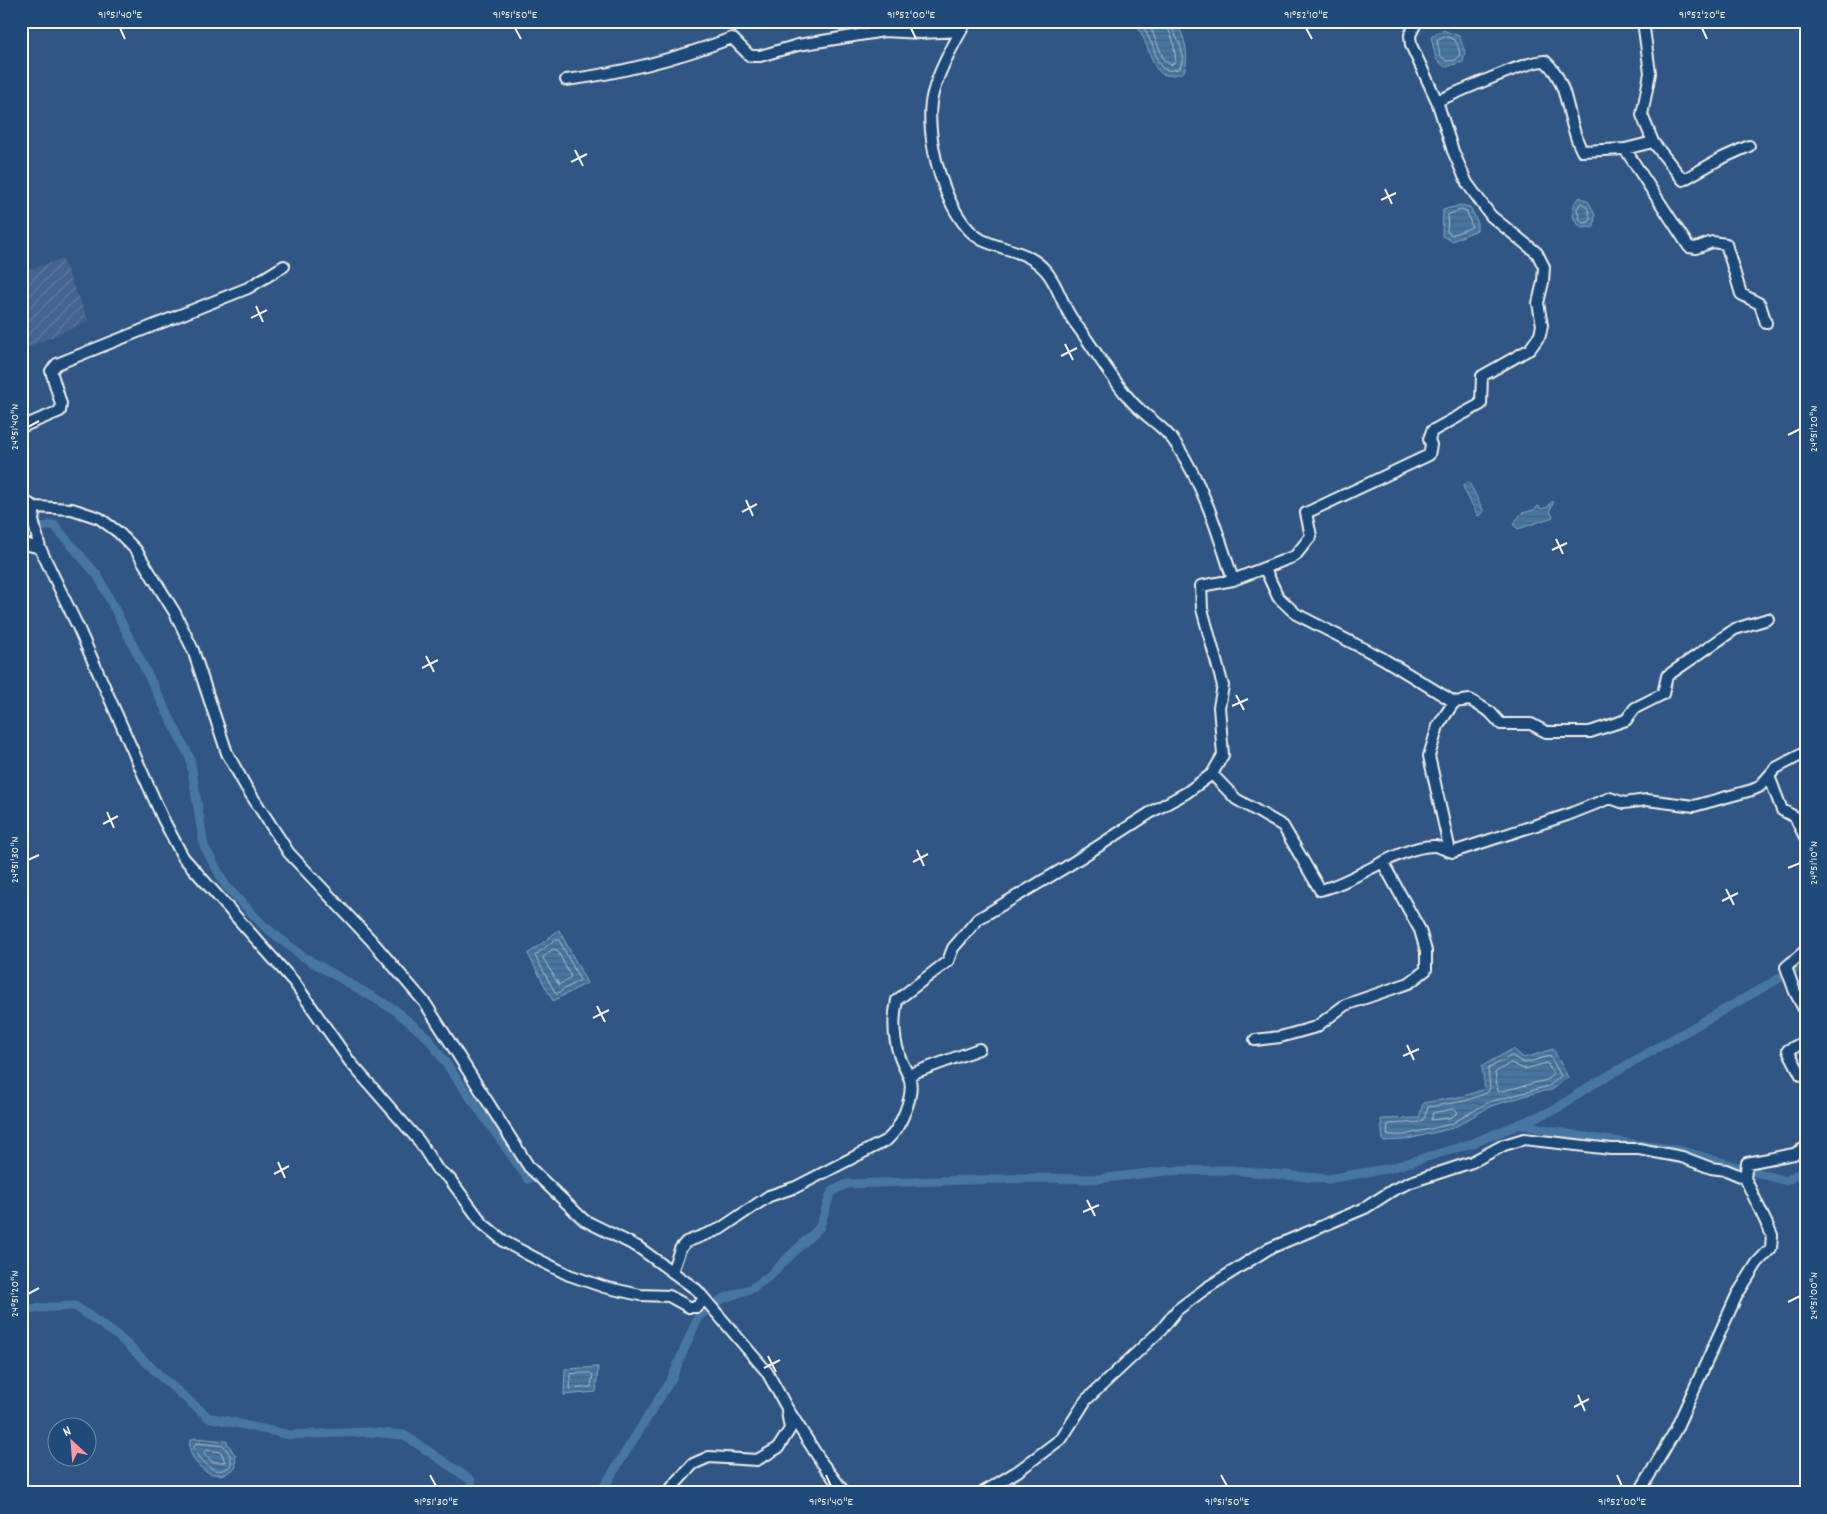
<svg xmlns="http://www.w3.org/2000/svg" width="1827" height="1514" font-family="Dekko,sans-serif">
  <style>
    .industrial { fill: url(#industrial-furrows) }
    .water { fill: url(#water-rules); stroke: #8ca7bf }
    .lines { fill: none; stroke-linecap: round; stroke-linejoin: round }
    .shore { stroke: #aec0cc; stroke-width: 1 }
    .canal { stroke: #4676a3; stroke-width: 9 }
    .minor-casing { stroke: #f4f1e8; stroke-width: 14 }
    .minor { stroke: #1f4a7a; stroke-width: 10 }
    .ticks { fill: none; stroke: #f4f1e8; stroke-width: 2 }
    .neatline { fill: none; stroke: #f4f1e8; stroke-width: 2 }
    .ticks-label { font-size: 12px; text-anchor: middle; fill: #f4f1e8 }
  </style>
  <defs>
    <pattern id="industrial-furrows" width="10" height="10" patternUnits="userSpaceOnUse" patternTransform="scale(1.25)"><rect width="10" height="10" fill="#456290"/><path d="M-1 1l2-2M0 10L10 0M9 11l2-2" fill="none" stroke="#6079a0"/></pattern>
    <pattern id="water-rules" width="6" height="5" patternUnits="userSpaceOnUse" patternTransform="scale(1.25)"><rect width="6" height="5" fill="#4676a3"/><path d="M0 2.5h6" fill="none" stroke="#485f74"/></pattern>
  </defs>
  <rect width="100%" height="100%" fill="#315585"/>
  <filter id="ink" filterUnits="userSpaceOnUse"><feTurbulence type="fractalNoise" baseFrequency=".02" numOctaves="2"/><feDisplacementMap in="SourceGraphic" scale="10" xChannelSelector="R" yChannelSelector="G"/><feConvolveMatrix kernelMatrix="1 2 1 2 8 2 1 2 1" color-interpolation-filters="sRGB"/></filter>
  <g filter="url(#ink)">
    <path class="industrial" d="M62,259L89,321L21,350V272Z"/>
    <path class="water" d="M1136,21H1175C1185,37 1190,54 1184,72C1157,82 1156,68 1147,47C1144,38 1139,31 1136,21Z
      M1443,30L1459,36L1465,52L1463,62L1445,67L1436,59L1431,37Z
      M1580,197L1589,202L1595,215L1594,227L1582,228C1571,220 1569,206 1580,197Z
      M1461,205L1470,207L1477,221V230L1452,241L1442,236L1443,210Z
      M1469,482L1484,512L1478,516L1464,489L1463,485Z
      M1551,502H1554L1550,510L1553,517L1518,529L1513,524L1522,513L1534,510L1538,506L1542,509L1548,507Z
      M559,930L587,983L553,1001L528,954Z
      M1513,1049L1524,1058L1553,1049L1568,1077L1552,1090L1538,1092L1491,1106L1453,1128L1404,1140L1383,1141L1381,1119L1419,1118L1423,1103L1464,1096L1485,1089L1482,1066Z
      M598,1367L596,1392L564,1395L565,1369Z
      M195,1438L226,1441L235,1455L236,1467C216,1487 186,1464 190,1440Z"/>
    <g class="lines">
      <path class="shore" d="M1142,21C1144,30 1148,36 1152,44C1158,59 1158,77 1180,68C1188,48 1173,38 1171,21
        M1148,21L1164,60L1171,65L1176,61L1173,40L1165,21
        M1445,36L1455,40C1458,46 1463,55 1456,60L1447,61L1440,56L1437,40Z
        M1581,203C1587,204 1592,216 1589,222L1583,223L1580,220L1577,209Z
        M1461,210L1467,212L1472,227L1452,235L1447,232L1448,215Z
        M555,940H559L580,980L556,994L535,956Z
        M553,949L557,950L571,977L559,985L543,958Z
        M1512,1056L1524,1063L1550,1056L1561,1076L1549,1086L1489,1102L1451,1124L1404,1135H1387L1388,1124L1420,1122L1424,1119L1428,1107L1465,1101L1487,1093L1490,1088L1488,1069Z
        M1511,1063L1524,1069L1547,1063L1553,1074L1547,1080L1498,1092L1495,1073Z
        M1455,1109L1458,1113L1449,1118L1431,1120L1433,1113Z
        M590,1373L593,1375L591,1387L570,1389L571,1374Z
        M197,1443L224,1446L231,1457V1465C216,1480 201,1461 194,1448Z
        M207,1450L221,1452L225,1462H212L204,1453Z"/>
      <path class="canal" d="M21,530L54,525L98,576L190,758L204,846L226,886L263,925L302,956L395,1010L428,1038L528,1179
        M1518,1124L1578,1136L1683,1151L1786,1181L1806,1169
        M21,1315L27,1310L37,1308L75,1306L118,1336L166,1381L208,1417L290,1435L368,1432L404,1435L471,1480L473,1493
        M600,1493L672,1378L698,1317L722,1299L752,1288L767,1278L820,1227L830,1195L834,1190L847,1184L1028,1178L1097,1179L1167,1171L1232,1170L1328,1179L1391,1168L1473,1143L1556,1109L1585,1089L1806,963"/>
      <g class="minor-casing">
        <path id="minor" d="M961,31C950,51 939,71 933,93C922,130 945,221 982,240C1005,251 1028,250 1046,271C1059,286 1062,307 1075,323C1094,348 1112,380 1133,403C1147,418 1165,427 1176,444C1204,486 1218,533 1233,580
          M566,80C623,73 678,58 732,38L750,56H760L798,45L884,31L921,33L961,31L966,21
          M1437,101C1457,93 1530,59 1545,61C1571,84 1566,122 1582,151L1625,149L1689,247L1696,248L1712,242L1726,244L1741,294L1760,304L1766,323
          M1653,142L1683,180L1720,159L1749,146
          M1625,149L1653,142L1642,115L1650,73L1643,21
          M21,427L60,411L61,404L51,371L57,364L248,288L284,266
          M21,499L35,507L72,509L99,518L118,532L136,550L175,613L193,650L227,753L246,787L289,853L371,940L425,1003L529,1167L584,1220L638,1247L697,1290L767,1372L787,1408L822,1463L845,1493
          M35,507L33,520L40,548L78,627L163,819L183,857L294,982L350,1062L419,1141L437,1169L449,1178L483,1224L505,1242L531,1256L569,1275L604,1287L640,1295L669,1296L689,1307H697L704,1299
          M21,543L40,548
          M1265,569L1278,597L1296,614L1382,658L1454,702L1470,700L1490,712L1501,724H1531L1546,732H1590L1626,720L1635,708L1663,694L1667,676L1735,629L1768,619
          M1212,774L1223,755L1219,707L1223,686L1202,609L1201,586L1233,580L1295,556L1311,536L1306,513L1429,455L1431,445L1429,439L1432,431L1481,404L1482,376L1530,349L1540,335L1542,325L1538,303L1543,282L1544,267L1537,253L1491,216L1467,183L1453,151L1437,101L1411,45L1410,35L1417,21
          M1769,776L1782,810L1795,817L1806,839
          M1450,851L1429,756L1438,726L1454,702
          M1806,950L1786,967L1795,992L1806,1013
          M1255,1040L1280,1037L1316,1027L1345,1005L1409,983L1426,970V951L1420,930L1383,863
          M1806,1041L1788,1050L1801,1075L1806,1074
          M908,1075L979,1049
          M672,1272L680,1249L686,1242L720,1229L769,1196L796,1187L887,1140C900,1129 914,1097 910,1080C907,1071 901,1063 899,1054C893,1036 893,1019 897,1000L948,961L953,948L978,919L1066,867L1153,811L1186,793L1212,774L1236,799L1283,826L1320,890C1356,882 1400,845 1435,846C1441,847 1447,851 1453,852L1567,815L1610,798L1624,803L1647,800L1694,806L1752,790L1759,787L1776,768L1806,752
          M667,1493L693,1464L709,1457L757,1460L778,1448L790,1429L787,1411
          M982,1493L1018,1471L1062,1438L1086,1400L1161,1330L1177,1310L1205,1289L1268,1249L1365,1208L1393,1190L1411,1182L1472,1162L1504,1145L1524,1139L1611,1149H1639L1682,1157L1711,1168L1726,1170L1745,1178
          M1639,1493L1675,1431L1737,1295L1757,1263L1771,1248L1772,1235L1745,1178L1747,1163L1794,1154L1806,1147"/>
      </g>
      <use href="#minor" class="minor"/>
    </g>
  </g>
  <path class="ticks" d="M120,28L125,39M515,28L521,39M911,28L916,39M1306,28L1312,39M1702,28L1707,39M575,150L583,166M571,162L587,154M1385,189L1392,204M1381,200L1396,193M256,306L263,322M251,318L267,310M1065,344L1073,360M1061,356L1077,348M28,427L39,421M1788,435L1800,429M746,500L753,516M742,512L757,504M1556,539L1563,554M1552,550L1567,543M426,656L434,672M422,668L438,660M1236,695L1244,710M1232,706L1248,699M107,812L114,828M103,824L118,816M917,850L924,866M28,860L39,855M913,862L928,854M1788,868L1800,863M1726,889L1734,905M1722,901L1738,893M597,1006L605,1022M593,1018L609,1010M1407,1045L1414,1060M1403,1056L1419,1049M278,1162L285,1178M274,1174L289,1166M1087,1200L1095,1216M1083,1212L1099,1205M28,1294L39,1288M1788,1302L1800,1296M768,1356L776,1372M764,1368L780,1360M1578,1395L1585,1411M1574,1407L1589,1399M430,1475L436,1486M826,1475L831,1486M1221,1475L1227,1486M1617,1475L1622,1486"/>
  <rect width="1827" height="1514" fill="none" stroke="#1f4a7a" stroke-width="55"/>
  <g transform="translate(72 1442) rotate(334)"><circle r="24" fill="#1f4a7a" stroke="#748da6"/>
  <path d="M0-4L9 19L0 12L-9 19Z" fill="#ff9aa2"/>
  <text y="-8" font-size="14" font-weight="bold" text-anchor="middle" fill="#f4f1e8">N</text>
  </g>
  <rect x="28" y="28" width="1772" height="1458" class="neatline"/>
  <g class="ticks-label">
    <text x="120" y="18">91°51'40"E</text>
    <text x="515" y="18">91°51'50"E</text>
    <text x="911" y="18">91°52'00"E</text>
    <text x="1306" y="18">91°52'10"E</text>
    <text x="1702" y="18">91°52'20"E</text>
    <text transform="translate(14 427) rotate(-90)" y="4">24°51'40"N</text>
    <text transform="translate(1813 429) rotate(-90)" y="4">24°51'20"N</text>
    <text transform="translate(14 860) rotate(-90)" y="4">24°51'30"N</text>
    <text transform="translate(1813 863) rotate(-90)" y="4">24°51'10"N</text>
    <text transform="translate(14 1294) rotate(-90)" y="4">24°51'20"N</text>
    <text transform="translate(1813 1296) rotate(-90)" y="4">24°51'00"N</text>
    <text x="436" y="1505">91°51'30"E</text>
    <text x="831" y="1505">91°51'40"E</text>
    <text x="1227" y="1505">91°51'50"E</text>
    <text x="1622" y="1505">91°52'00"E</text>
  </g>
</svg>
